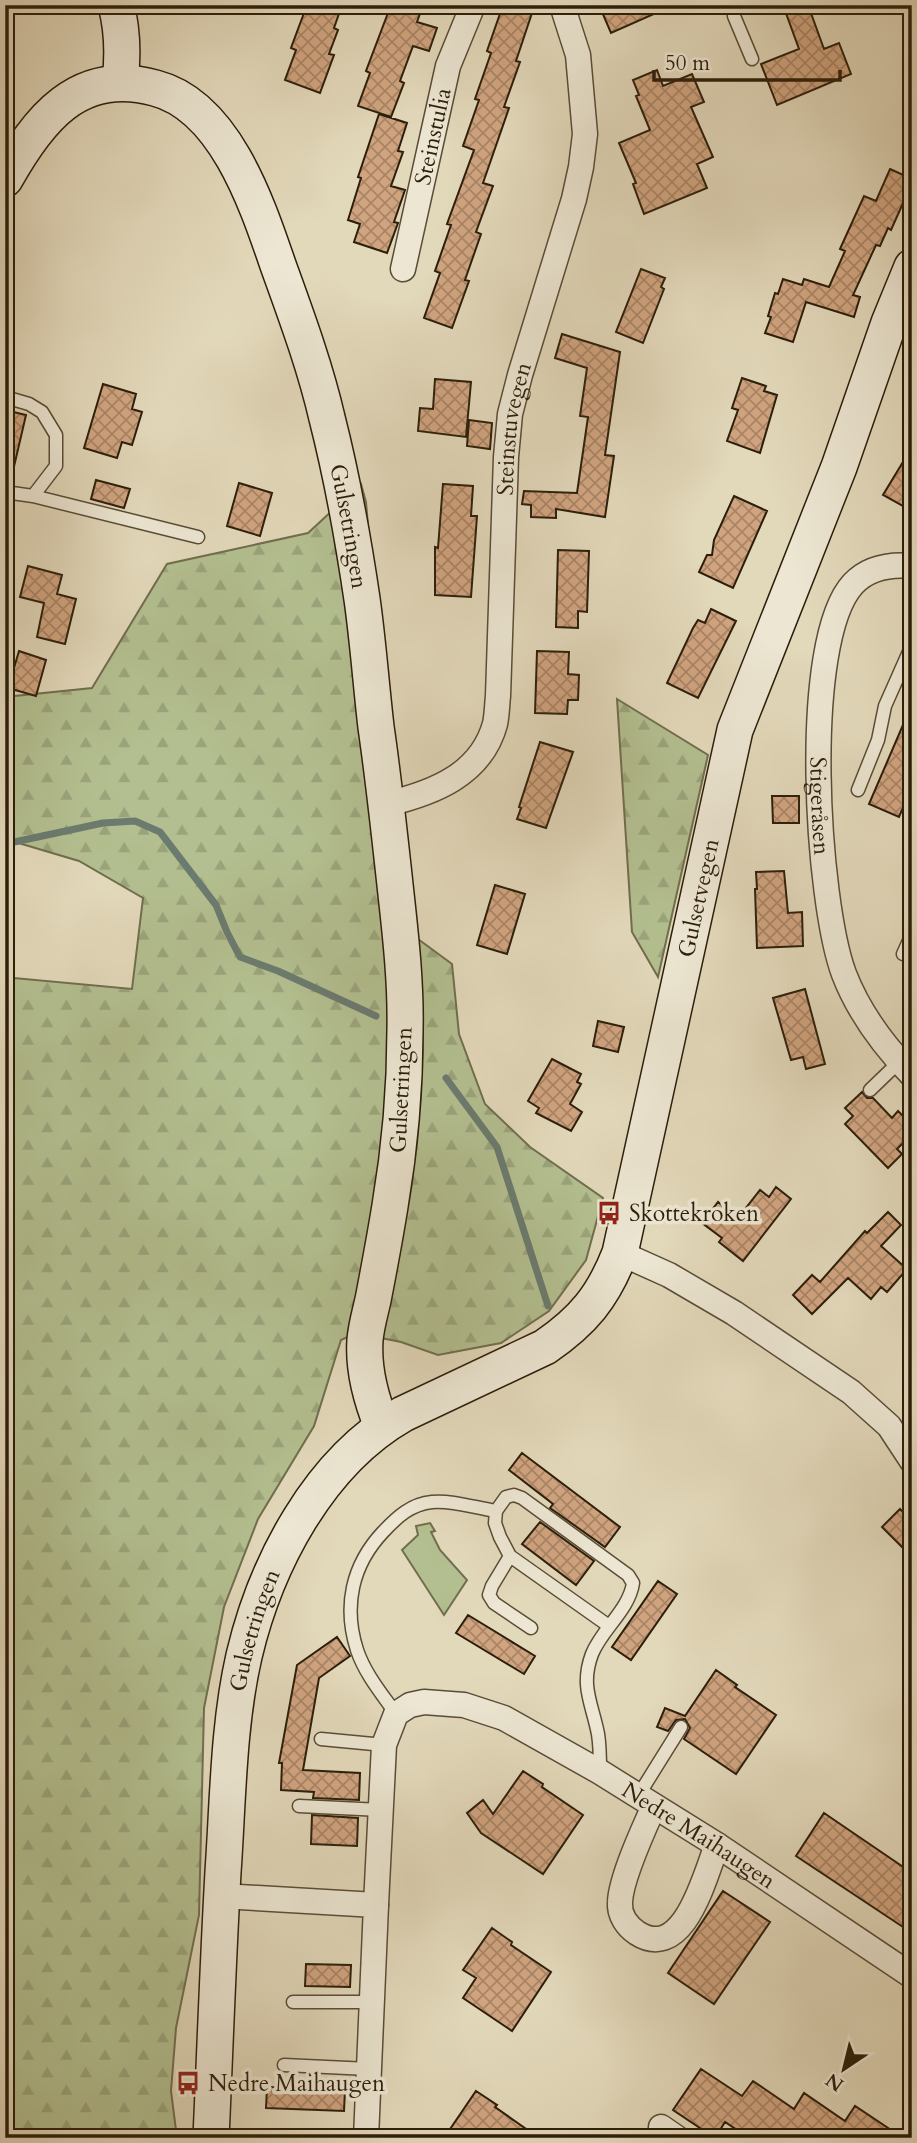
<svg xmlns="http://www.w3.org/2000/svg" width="917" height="2143" font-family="Cardo,serif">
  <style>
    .forest { fill: url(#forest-firs); stroke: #706e4e; stroke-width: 2 }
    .park { fill: #b3bf90; stroke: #706e4e; stroke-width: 2 }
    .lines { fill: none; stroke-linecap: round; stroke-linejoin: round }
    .stream { stroke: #6b7b6f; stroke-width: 7 }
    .building { fill: url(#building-cross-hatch); stroke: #2c1e0b; stroke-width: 2 }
    .lane-casing { stroke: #5a4c37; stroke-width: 15 }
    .street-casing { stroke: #5a4c37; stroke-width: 27 }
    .secondary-casing { stroke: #2c1e0b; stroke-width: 38 }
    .lane { stroke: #ece6d2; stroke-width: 12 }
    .street { stroke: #ece6d2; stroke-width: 24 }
    .secondary { stroke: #ece6d2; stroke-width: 35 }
    .labels { text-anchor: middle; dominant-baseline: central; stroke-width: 7; stroke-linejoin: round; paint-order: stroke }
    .street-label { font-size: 23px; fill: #2c1e0b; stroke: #ece6d2 }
    .poi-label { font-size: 23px; fill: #2c1e0b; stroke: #ece6d2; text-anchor: start }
  </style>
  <defs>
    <pattern id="forest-firs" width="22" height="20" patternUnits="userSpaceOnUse" patternTransform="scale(1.75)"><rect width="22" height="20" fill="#b3bf90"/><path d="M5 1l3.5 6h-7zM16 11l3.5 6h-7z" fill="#9aa47b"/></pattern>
    <pattern id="building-cross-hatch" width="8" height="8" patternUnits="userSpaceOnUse" patternTransform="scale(1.75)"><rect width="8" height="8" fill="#d0a47f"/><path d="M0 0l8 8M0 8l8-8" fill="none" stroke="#a98566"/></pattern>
  </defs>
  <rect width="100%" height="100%" fill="#e2d8ba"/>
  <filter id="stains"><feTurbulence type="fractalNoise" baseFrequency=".00286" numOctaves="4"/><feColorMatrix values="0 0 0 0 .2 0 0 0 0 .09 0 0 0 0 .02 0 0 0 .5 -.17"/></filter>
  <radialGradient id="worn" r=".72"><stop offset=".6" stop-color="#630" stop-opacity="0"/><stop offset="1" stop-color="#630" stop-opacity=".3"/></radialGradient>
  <path class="forest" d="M361,484L366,502L403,928L452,964L459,1034L485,1104L530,1147L603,1198L586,1260L549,1311L501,1343L438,1355L401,1342L356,1333L341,1340L314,1426L258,1519L224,1607L204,1708L199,1915L176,2028L171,2091L177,2138H5V988L14,978L132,989L143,898L79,861L5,839V697L92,688L167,564L308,533Z
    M617,699L708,755L658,977L632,932Z"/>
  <path class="park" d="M430,1523L435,1531L431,1532L440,1550L467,1580L444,1615L402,1550L418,1535L416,1526Z"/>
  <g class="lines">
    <path class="stream" d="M5,844L103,823L135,821L160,832L216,905L227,932L240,957L278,971L376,1016
      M446,1078L497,1147L548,1306"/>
  </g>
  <path class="building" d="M307,5H342L334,28L338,30L329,54L334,55L320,93L285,80L296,50L291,48Z
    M391,5H423L417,22L437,28L429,51L413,46L400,81L404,83L391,117L358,106L370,73L366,71Z
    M503,5H522L521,10L532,13L516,61L520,62L504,107L509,108L483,183L493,186L476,232L481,234L465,280L469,281L452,328L424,318L440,273L435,271L451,225L447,224L474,150L463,146L479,100L475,99L491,53L487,51Z
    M599,5H674L611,33Z
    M783,5H808L824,49L839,43L851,74L777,105L761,64L799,49Z
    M657,70L663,86L692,74L704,102L691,107L713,157L697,164L707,188L644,214L633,184L636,183L619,143L650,130L636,96L639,95L633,80Z
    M379,114L407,123L398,151L403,152L391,186L405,190L394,222L398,223L387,253L354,242L360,224L348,220L361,178L358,177Z
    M890,169L912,179V183L891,230L888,228L880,246L876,245L853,295L860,297L854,317L806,302L793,342L765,333L771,317L768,316L775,293L778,294L783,279L802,285L804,279L829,287L845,251L840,249L864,196L876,201Z
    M641,269L665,278L661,287L664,289L643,343L616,332Z
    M562,334L620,352L605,455L614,456L605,517L556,509V518L531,517V505L522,504L524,491L577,493L588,417L580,416L587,368L555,358Z
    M742,378L766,386L764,391L777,395L760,453L727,441L738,410L732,408Z
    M435,379L471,382L466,437L418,431L420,408L433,409Z
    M103,384L136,394L132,409L142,412L132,445L122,442L117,458L84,448Z
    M5,410L26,415L13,471L5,470Z
    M469,420L492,423L490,449L467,446Z
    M912,447V511L883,495Z
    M96,480L130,489L124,508L91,499Z
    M239,483L272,493L260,536L227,526Z
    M443,484L473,486L471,516H477L471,597L435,595V547L438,548Z
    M734,496L767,511L733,588L699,572L707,555H712L714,540Z
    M558,550L589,551L587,612L578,611V628L556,627Z
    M28,566L62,575L57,594L76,599L65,644L37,637L44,603L20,597Z
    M711,609L736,621L698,698L667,683L693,628L698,620L705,623Z
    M19,651L46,660L36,696L8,688Z
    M537,651L569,652L568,674L579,675L578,700H568L567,714L535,713Z
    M912,704V787L899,817L869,804Z
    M540,742L573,752L546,828L517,819L521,808L519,807Z
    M772,796H799V823H773Z
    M784,871L788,913L802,912L803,946L757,948L755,889H757L756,872Z
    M495,885L525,894L507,954L477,945Z
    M805,989L825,1064L806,1069L803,1057L791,1060L773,998Z
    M598,1021L624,1027L618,1052L593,1046Z
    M552,1059L581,1074L577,1082L581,1084L570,1104L582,1112L571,1131L536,1113L539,1108L528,1101Z
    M862,1092L867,1098H873L892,1118L898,1111L912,1125V1134L897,1149L902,1154L888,1168L845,1124L853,1116L845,1108Z
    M776,1187L791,1199L743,1261L719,1242L722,1238L702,1223L718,1202L738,1218L760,1190L769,1197Z
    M888,1212L901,1225L881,1246L907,1269L887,1292L881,1287L871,1299L848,1278L812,1314L793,1295L812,1275L820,1282L865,1231L867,1233Z
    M522,1453L620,1527L605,1547L550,1508L553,1504L509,1470Z
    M900,1509L912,1521V1557L882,1527Z
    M540,1522L594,1561L576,1585L522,1544Z
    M658,1581L677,1594L631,1660L612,1647Z
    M468,1615L535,1656L524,1674L456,1633Z
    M337,1637L350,1656L319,1678L303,1770L360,1773L359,1800L313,1798L314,1792L281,1790L282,1763H279L297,1665Z
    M716,1670L737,1685L735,1687L776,1715L736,1774L684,1739L690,1728L685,1719L676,1720L668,1731L657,1727L665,1708L685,1716Z
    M523,1771L543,1784L542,1787L583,1815L543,1874L481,1833L467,1813L483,1800L493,1814Z
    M824,1813L912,1873V1933L796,1856Z
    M312,1815L358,1818L357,1846L311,1844Z
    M723,1891L770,1922L714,2004L668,1973Z
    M492,1928L512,1942L511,1945L551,1972L512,2031L463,1998L476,1978L463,1970Z
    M306,1964L351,1965L350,1987L305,1986Z
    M701,2069L742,2096L753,2081L794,2109L804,2093L845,2121L855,2106L903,2138H749L725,2122L715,2138L673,2110Z
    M267,2087L345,2090L344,2111L266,2108Z
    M476,2091L497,2105L495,2107L539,2138H444Z"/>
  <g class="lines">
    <g class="lane-casing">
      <path id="lane" d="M734,5V16L752,59
        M5,397L29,404L42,412L56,435V466L33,496
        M5,492L33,496L198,537
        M858,790L878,740L885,706L912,645
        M903,954L912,934
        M870,1090L899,1062
        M510,1556L492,1586L489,1595L494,1603L531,1628
        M396,1714C382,1694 365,1674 357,1650C343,1606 352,1565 383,1532C397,1517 411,1504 432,1502C452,1500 476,1508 496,1511
        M321,1739L384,1745
        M600,1772C600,1759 600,1746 598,1734C592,1703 580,1686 592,1654C602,1629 629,1610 633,1583L628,1575L522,1498L514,1495L506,1497L496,1511L495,1523L500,1537L510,1556L609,1626
        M638,1796L681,1727
        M299,1806L381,1810
        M293,2002H372
        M284,2065L369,2069
        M279,2136L302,2138"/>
    </g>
    <g class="street-casing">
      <g id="street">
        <path id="s1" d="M403,269L448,66L473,5"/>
        <path id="s2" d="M912,566C890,564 869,567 853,584C800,642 817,902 844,974C859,1013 883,1045 912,1075"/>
        <path id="s3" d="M387,804C433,793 481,775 495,724C497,715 497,705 498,696L506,457L510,414L520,375L574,199L581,167L585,134L578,55L562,5"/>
        <path d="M620,1253L669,1275L734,1313L851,1392L889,1426L912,1461"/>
        <path d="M654,1806C644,1828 621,1878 620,1902C619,1915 627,1926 637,1933C684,1963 705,1875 717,1845"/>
        <path d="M222,1896L376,1905L366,2138"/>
        <path id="s4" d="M376,1905L384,1745L396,1714L410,1705L424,1702L464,1705L504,1718L600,1772L717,1845L912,1976"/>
        <path d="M661,2127L677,2138"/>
      </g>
    </g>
    <g class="secondary-casing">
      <g id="secondary">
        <path d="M116,5C123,31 123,57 120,83"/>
        <path id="s5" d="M5,179C38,120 78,67 155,88C225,106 257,204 278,265C296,315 315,366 327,418C342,477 353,538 362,599C368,641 371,684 376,727C384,782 390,838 396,894C401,939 406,985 405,1030C405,1089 400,1147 390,1206C385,1237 379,1269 373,1300C370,1313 366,1327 365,1340C363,1369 371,1399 382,1426"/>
        <path id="s6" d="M211,2138C215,2049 218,1961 223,1872C228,1801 228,1726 244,1656C266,1563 319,1462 403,1414L545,1347C583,1321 603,1297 620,1253L735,730L839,467L889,323L912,267"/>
      </g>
    </g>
    <use href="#lane" class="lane"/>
    <use href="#street" class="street"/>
    <use href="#secondary" class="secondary"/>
  </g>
  <defs>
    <g id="bus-bare" transform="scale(1.89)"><path d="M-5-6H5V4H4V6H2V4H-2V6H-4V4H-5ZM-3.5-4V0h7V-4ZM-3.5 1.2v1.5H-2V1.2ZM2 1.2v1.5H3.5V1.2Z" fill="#8f2418" stroke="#ece6d2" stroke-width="2.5" paint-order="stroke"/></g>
  </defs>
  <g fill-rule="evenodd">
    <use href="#bus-bare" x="609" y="1213"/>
    <use href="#bus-bare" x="188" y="2083"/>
  </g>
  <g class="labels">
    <g class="street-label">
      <text stroke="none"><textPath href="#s1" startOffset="136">Steinstulia</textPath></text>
      <text stroke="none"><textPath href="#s3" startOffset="438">Steinstuvegen</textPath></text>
      <text stroke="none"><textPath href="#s5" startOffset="688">Gulsetringen</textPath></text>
      <text stroke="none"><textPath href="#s2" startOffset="292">Stigeråsen</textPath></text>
      <text stroke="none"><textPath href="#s6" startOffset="1424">Gulsetvegen</textPath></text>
      <text transform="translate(401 1090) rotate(-87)">Gulsetringen</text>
      <text stroke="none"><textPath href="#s6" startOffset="511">Gulsetringen</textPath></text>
      <text stroke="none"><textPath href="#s4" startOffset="534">Nedre Maihaugen</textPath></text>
    </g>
    <g class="poi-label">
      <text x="629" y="1213">Skottekroken</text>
      <text x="208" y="2083">Nedre Maihaugen</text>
    </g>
  </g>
  <rect width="917" height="2143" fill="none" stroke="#e2d8ba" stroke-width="28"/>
  <rect x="7" y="7" width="903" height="2129" fill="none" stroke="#2c1e0b" stroke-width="3.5"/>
  <rect x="14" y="14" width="889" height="2115" fill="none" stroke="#2c1e0b" stroke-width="2"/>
  <g transform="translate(844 2069) rotate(215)" stroke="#ece6d2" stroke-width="5" paint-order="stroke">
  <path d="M0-5L12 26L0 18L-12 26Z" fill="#2c1e0b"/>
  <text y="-10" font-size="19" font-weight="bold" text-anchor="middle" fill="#2c1e0b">N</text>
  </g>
  <path d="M654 70v10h186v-10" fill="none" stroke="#2c1e0b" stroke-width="3.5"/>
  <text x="665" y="70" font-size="21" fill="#2c1e0b" stroke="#ece6d2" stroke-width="5" paint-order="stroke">50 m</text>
  <rect width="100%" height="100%" filter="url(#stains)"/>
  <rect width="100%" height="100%" fill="url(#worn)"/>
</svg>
